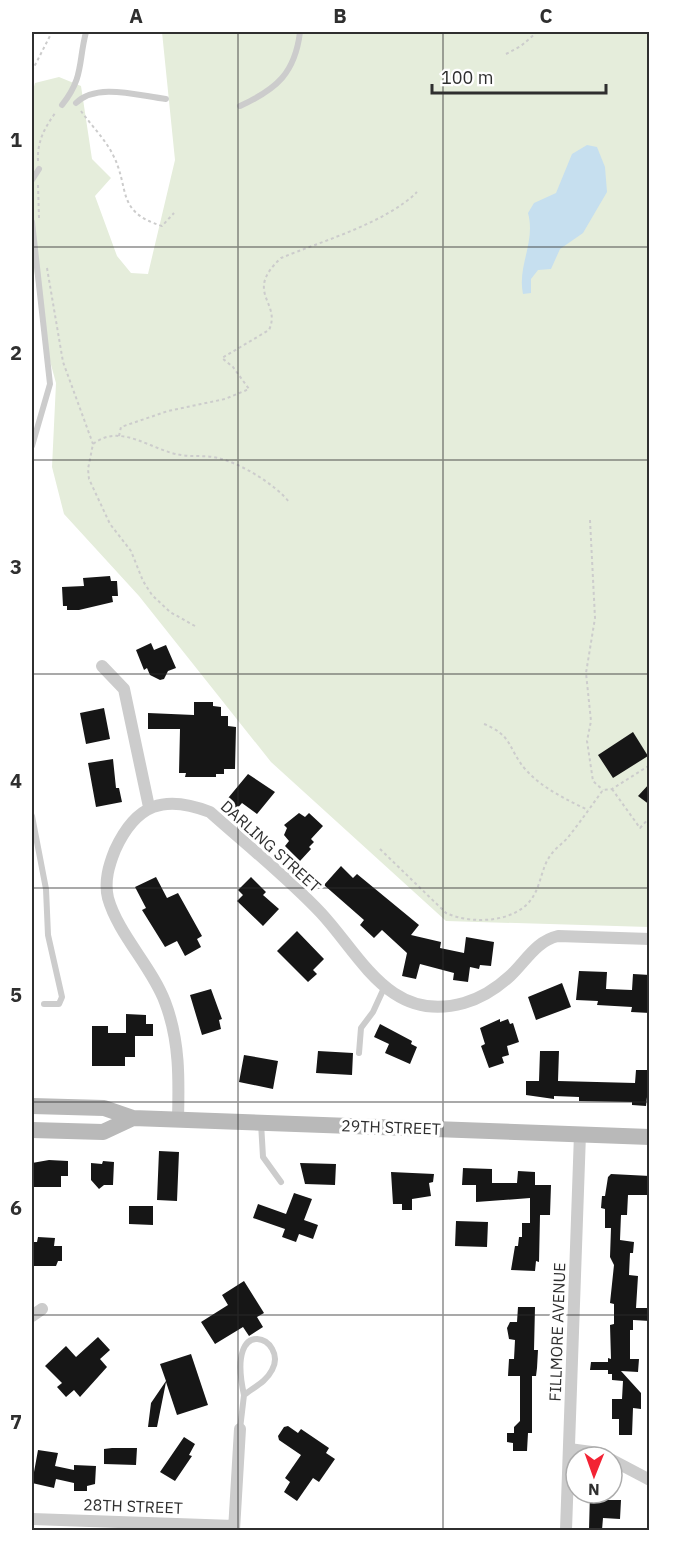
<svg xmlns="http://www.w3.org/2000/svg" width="681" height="1562" font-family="'IBM Plex Sans',sans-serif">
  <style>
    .green { fill: #e5eddb }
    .water { fill: #c6dfef }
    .building { fill: #161616 }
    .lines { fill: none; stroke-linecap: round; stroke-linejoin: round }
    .path { stroke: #ccc; stroke-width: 2; stroke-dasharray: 3 3; stroke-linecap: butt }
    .lane { stroke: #ccc; stroke-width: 6 }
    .street { stroke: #ccc; stroke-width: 12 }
    .secondary { stroke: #b9b9b9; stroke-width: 16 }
    .grid { fill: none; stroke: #2f2f2f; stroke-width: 1.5; stroke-opacity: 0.55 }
    .labels { text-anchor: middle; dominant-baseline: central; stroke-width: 6; stroke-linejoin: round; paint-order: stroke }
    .street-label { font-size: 16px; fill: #2f2f2f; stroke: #fff }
    .neatline { fill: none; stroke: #2f2f2f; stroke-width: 2 }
    .grid-label { font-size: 20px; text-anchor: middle; font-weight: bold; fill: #2f2f2f }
  </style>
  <rect width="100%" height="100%" fill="#fff"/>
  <path class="green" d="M162,32H649V927L446,921L271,762L139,596L64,514L52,467L56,383L44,339L32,254V94L35,83L59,77L81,86L92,159L111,178L95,196L117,256L131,273L148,274L175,160Z"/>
  <path class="water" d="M587,145L597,147L605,167L607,192L583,233L560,249L551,269L538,270L531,279V293L523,294C517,266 536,242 528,213L534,203L556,193L572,154Z"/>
  <path class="building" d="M110,576L111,581H117L118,596H112L113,602L79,610H67V606H63L62,587L84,586L83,578Z
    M151,643L154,650L166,645L176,668L168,671L164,679L160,680L150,675L147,668L144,670L136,650Z
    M194,702H213V706L221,707V716H228V726L236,727L235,769H224V774H216V777H185L186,773H179L180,729H148V713L194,715Z
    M104,708L110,739L86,744L80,713Z
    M633,732L648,756L613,778L598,755Z
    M113,759L116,788H119L122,802L96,807L88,763Z
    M248,774L275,792L257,814L242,803L234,812L224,803Z
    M650,783V805L638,796Z
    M299,813L305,817L309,813L323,826L311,839L314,842L309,847L311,849L300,861L285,846L289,841L284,835L287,828L284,825Z
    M341,866L353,878L357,874L419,925L411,935L441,942L440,948L464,953L466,937L494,942L491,966L480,965L479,969L470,967L468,982L453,980L454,973L420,964L416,979L402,976L407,953L382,930L374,938L360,925L364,920L324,885Z
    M156,877L167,898L178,893L202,936L197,939L201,947L185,956L177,941L165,947L142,910L146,908L135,887Z
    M251,877L266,892L263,895L279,909L263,926L237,901L243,895L238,890Z
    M297,931L324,959L313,970L317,974L308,982L277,951Z
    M579,971L607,972L606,989L632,990L633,974L650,975V1013L631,1012L632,1007L597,1005L598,1001L576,1000Z
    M562,983L571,1007L536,1020L528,997Z
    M211,989L222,1019L219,1020L221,1029L202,1035L190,995Z
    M126,1014L146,1015V1024H153V1036H135V1057H125V1066H92V1026H108V1033H126Z
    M500,1019V1022L508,1019L510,1024L513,1023L519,1042L507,1046L509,1055L502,1057L504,1063L489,1068L481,1046L485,1044L480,1028Z
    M380,1024L412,1041L411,1044L417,1047L410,1064L385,1053L389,1044L374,1037Z
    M318,1051L353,1053L352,1075L316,1073Z
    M540,1051H559L558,1081L635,1083L636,1070H650L646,1106L632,1105V1102L579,1101V1097L554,1096V1099L526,1095V1081H539Z
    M244,1055L278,1061L273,1089L239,1082Z
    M159,1151L179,1152L177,1201L157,1200Z
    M49,1160L68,1161V1176H61V1187H32V1163Z
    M103,1161L114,1162L113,1185H104L99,1189L91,1180V1163L102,1164Z
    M300,1163L336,1164L335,1185L305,1184Z
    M463,1168L492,1169V1183H517L518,1171L535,1172V1185H551L550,1215H540L539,1262L536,1261L535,1271L511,1270L515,1246H518L519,1237H522V1223H530V1198L476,1202V1185H462Z
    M391,1172L434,1174L433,1182L429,1183L431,1196L412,1199V1210H402V1204H393Z
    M611,1174L650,1176V1195H628L627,1215H621L620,1240L634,1242L633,1253H630L629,1275L638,1276L636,1308H650V1321L633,1320V1330H630V1359H639L638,1372L621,1371L641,1393V1409L633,1408L632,1435H619V1419H612V1399H622L623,1381L612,1380V1374H608V1370H590L591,1362H608V1358L611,1359L610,1325L614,1324V1304L610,1303L614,1265L610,1257L611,1228H605V1209L601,1208L602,1196H605L608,1177Z
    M294,1193L312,1199L304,1220L318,1225L313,1239L299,1234L296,1242L282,1237L285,1229L253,1218L258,1204L286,1214Z
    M129,1206H153V1225L129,1224Z
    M456,1221L488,1222L487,1247L455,1246Z
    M38,1237L55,1238L54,1246H62V1261H58L56,1266H32V1242H37Z
    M244,1281L264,1313L257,1317L263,1327L249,1336L243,1327L215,1344L201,1322L228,1305L222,1295Z
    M518,1307H535L534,1350H538L537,1368L536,1376H532V1433H528L527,1451H513V1443L507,1442V1433H514V1427L520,1421V1376H508L509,1359H514L515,1340L509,1339L507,1328L510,1322H517Z
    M98,1337L110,1350L100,1359L107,1367L80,1397L74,1390L66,1397L57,1387L62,1383L45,1366L66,1346L76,1357Z
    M191,1354L208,1405L177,1415L166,1382L157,1427H148L151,1403L166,1381L160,1364Z
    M288,1426L298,1433L301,1429L329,1448L326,1453L335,1459L319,1482L313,1478L297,1501L284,1492L290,1482L285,1478L301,1455L279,1440L278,1436L284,1427Z
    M184,1437L195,1444L189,1455L192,1456L175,1481L160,1472Z
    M112,1448H137L136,1465L104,1464V1449Z
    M38,1450L58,1453L55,1466L74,1470V1465L96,1466L95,1484L87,1486V1491H74V1483L56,1479L54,1488L32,1483Z
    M590,1493L606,1496L605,1500H621L620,1519L603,1518L602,1530H589Z"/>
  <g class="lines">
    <path class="path" d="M506,54L521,46L537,32
      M32,71L52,32
      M81,111C91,125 104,138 112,153C131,188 114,211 162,226L174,213
      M38,161C37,141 45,127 56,112
      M38,185L39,218
      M47,268L63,362L93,444
      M119,436L121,427L168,411L225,399L249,389L233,367L222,358L269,330C282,302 243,293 281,258C322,241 386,223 417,192
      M590,520L595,618L586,673L591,721L587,741L593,781L603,790
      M195,626L170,612L152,595L143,581L131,551L110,524L89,479L88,469L93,444C121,422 152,451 181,455C194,457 206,455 218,458C240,463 275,484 289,502
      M484,724C514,736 508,750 526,770C542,788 567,800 588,810
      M612,789L640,828L650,817
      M380,849L446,913C472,925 519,923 534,895C541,883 542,867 550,856C555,848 564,843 569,836C581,821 592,805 603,790L612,789L650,765"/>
    <path class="lane" d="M76,103C97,82 139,96 166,99
      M62,105C84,77 78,63 86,32
      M240,106C277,89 295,73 300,32
      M32,180L39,169
      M32,222L50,384L32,446
      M32,816L46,889L48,935L62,997L59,1004H44
      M359,1053L361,1028L373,1012L384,988
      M261,1123L263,1157L281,1182
      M240,1429L244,1395C254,1387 266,1382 272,1370C289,1339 225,1310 244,1395"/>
    <path class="street" d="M102,666L124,689L149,807
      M178,1120C179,1080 180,1041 165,1002C152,967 118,934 108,898C104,881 109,865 115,850C136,804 164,794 210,812C247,845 287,877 321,913C361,956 390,1024 464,1003C482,998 497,988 510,976C526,961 536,941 558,936L650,939
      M32,1316L42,1309
      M569,1449L599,1453L606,1457
      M612,1460L650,1480
      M32,1519L234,1526
      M234,1530L240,1429
      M566,1530L580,1134"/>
    <path class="secondary" d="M32,1106L104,1108L133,1118L650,1137
      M32,1130L103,1132L133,1118"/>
  </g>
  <path class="grid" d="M238,32V1530M443,32V1530M32,247H650M32,460H650M32,674H650M32,888H650M32,1102H650M32,1315H650"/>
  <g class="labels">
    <g class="street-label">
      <text transform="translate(271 846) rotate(42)">DARLING STREET</text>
      <text transform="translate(391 1127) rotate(2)">29TH STREET</text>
      <text transform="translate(557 1332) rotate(-88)">FILLMORE AVENUE</text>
      <text transform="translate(133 1506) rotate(2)">28TH STREET</text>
    </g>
  </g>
  <rect width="681" height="1562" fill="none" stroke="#ffffff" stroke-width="66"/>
  <g transform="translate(594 1475) rotate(181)"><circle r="28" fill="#ffffff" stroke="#acacac" stroke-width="1.5"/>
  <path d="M0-4.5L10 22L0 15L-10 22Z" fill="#f32334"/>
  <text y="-9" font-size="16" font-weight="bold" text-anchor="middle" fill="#2f2f2f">N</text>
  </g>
  <path d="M432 84v9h174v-9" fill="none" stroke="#2f2f2f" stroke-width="3"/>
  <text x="441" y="84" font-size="18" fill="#2f2f2f" stroke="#ffffff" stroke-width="4.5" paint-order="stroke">100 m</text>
  <rect x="33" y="33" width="615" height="1496" class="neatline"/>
  <g class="grid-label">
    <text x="136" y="23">A</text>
    <text x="340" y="23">B</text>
    <text x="546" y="23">C</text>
    <text x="16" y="147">1</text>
    <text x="16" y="360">2</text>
    <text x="16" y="574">3</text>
    <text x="16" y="788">4</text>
    <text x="16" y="1002">5</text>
    <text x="16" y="1215">6</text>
    <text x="16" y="1429">7</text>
  </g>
</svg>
